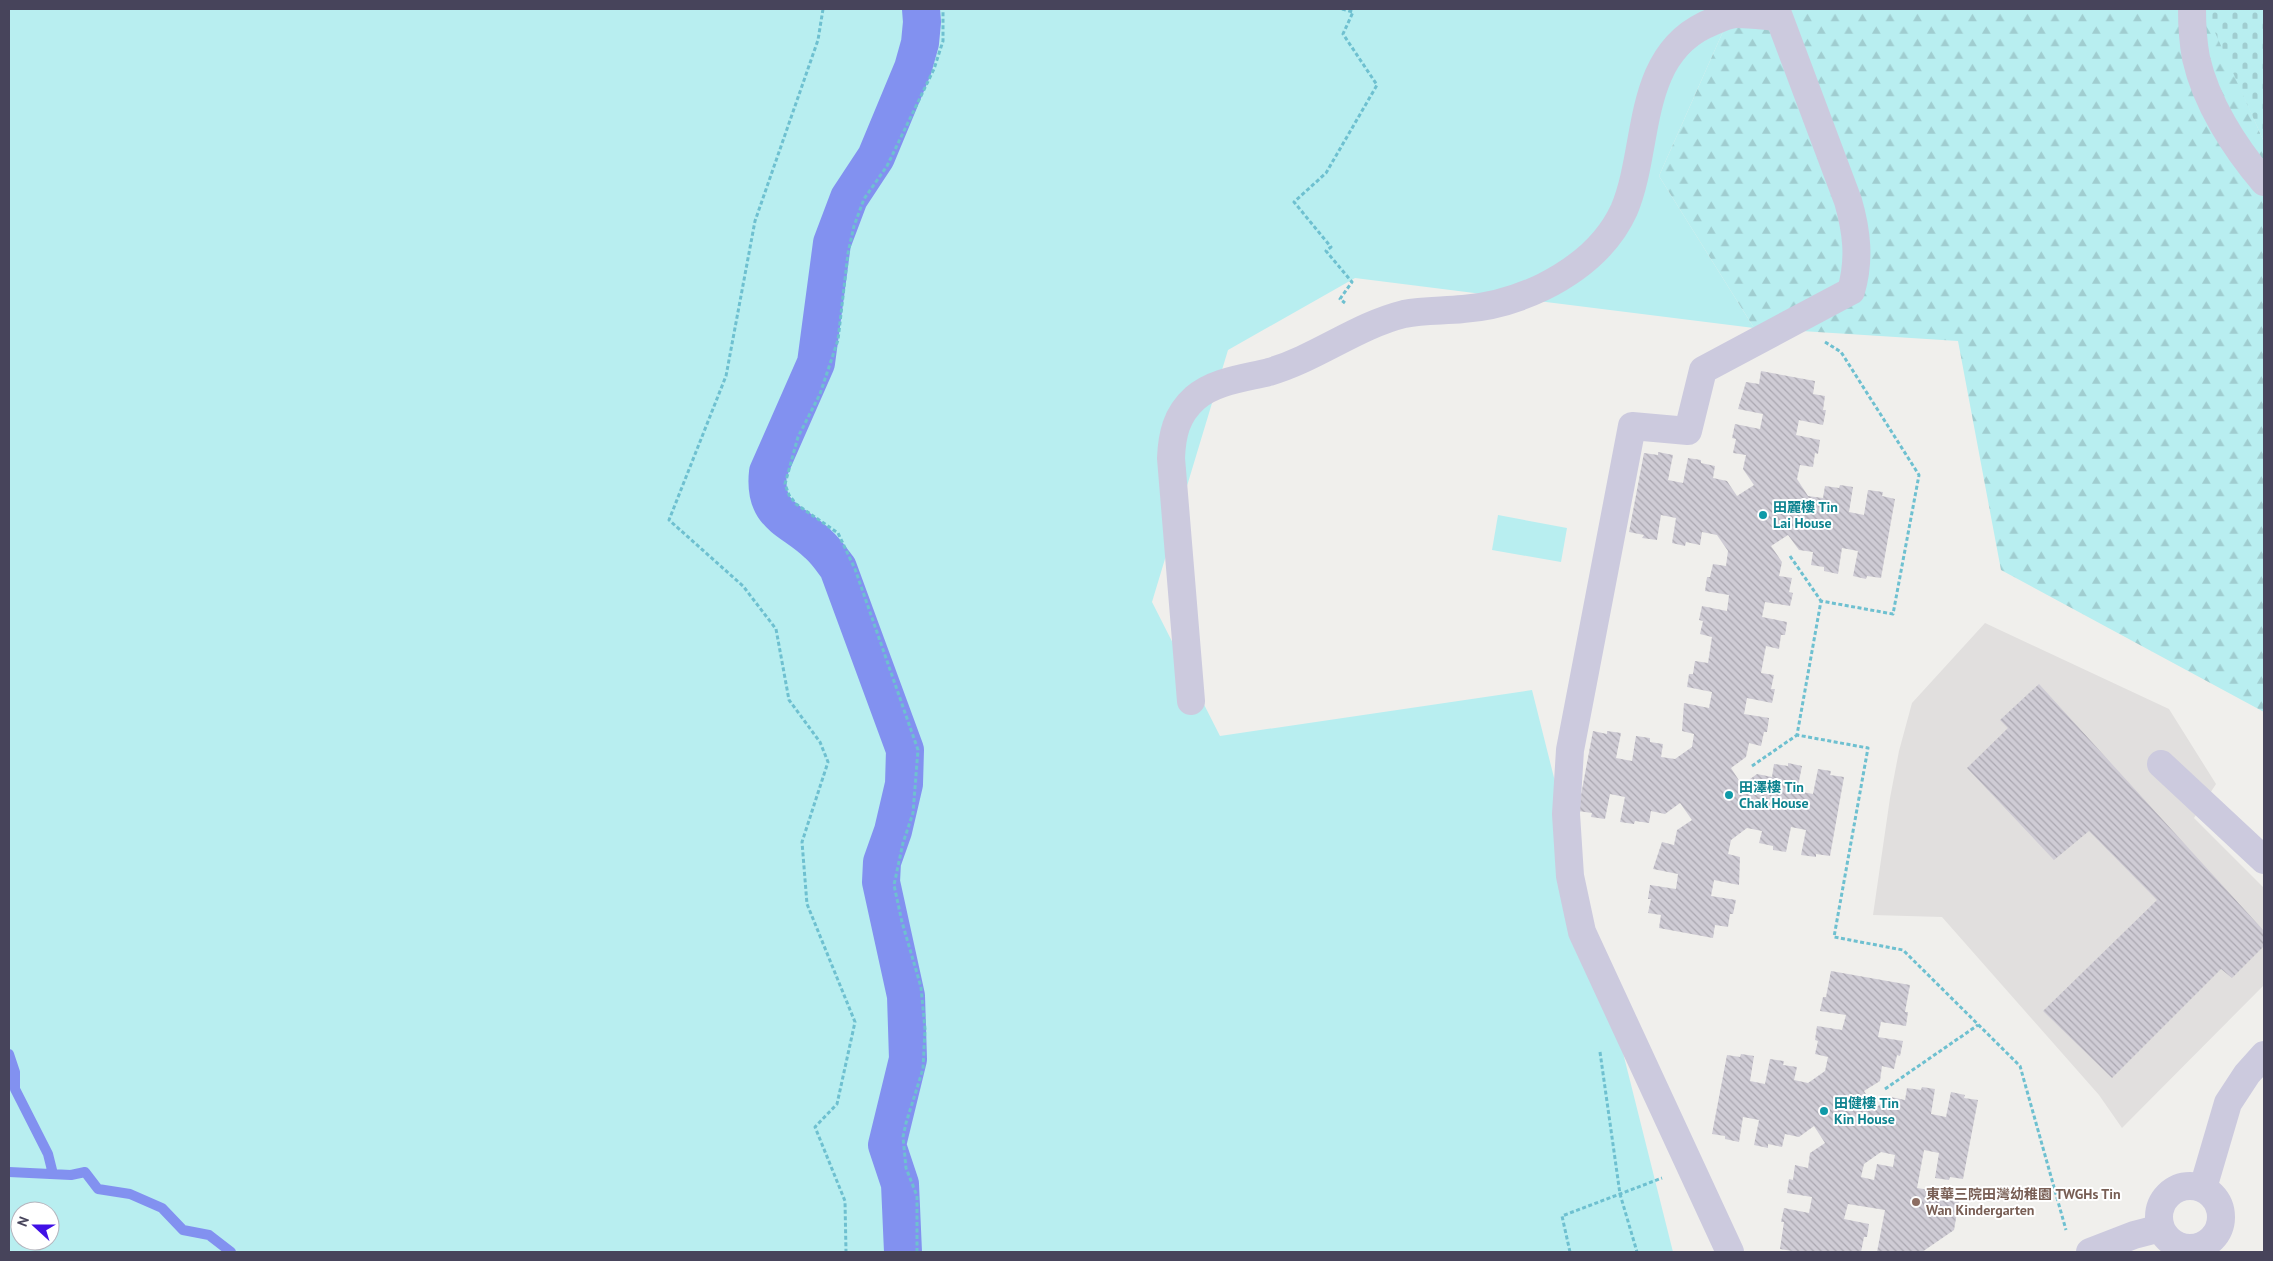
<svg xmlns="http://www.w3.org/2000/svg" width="2273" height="1261" font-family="'PT Sans','Noto Sans TC',sans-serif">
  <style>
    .education { fill: #e1dfde }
    .green { fill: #b8eef0; fill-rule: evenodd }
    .forest { fill: url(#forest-firs) }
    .cemetery { fill: url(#cemetery-stones) }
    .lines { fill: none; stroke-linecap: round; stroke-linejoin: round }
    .stream { stroke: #8291f0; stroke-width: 10 }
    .canal { stroke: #8291f0; stroke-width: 38 }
    .building { fill: url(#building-back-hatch); fill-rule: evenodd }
    .path { stroke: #6ec0d0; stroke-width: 3; stroke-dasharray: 4 2.5; stroke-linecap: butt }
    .minor { stroke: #cccade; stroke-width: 28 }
    .culture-dot { fill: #0f9aa8; stroke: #fff; stroke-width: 2 }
    .education-dot { fill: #8d6e63; stroke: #fff; stroke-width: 2 }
    .labels { text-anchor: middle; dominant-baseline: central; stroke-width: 4; stroke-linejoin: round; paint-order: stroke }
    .culture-label { font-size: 14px; font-weight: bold; fill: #0d838f; stroke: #fff; text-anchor: start }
    .education-label { font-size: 14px; font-weight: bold; fill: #785e54; stroke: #fff; text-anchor: start }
  </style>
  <defs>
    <pattern id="forest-firs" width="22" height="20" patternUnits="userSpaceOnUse" patternTransform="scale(1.25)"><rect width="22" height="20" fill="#b8eef0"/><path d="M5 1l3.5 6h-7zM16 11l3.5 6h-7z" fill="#a0cdd0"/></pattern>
    <pattern id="cemetery-stones" width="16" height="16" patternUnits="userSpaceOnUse" patternTransform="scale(1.25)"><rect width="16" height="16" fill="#b8eef0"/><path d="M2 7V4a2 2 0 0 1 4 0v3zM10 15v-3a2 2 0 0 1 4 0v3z" fill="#a0cdd0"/></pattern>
    <pattern id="building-back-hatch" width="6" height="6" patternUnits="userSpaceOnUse" patternTransform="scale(1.25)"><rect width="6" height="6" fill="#cfccd5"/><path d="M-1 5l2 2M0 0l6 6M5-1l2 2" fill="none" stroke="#aaa7b0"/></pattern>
  </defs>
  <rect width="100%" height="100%" fill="#f0efec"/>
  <path class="education" d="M1985,623L2169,709L2216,784L2194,818L2264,888V985L2122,1128L2099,1095L1942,917L1873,915L1890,798L1899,751L1912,703Z"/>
  <path class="green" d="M9,9H1733L1659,176L1754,328L1355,278L1228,350L1152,602L1220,736L1532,690L1673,1252H9ZM20,1211H50V1241H20Z
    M1498,515L1567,528L1561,562L1492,550Z"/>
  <path class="forest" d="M1733,9H2206L2264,142V712L2001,570L1958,341L1754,328L1659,176Z"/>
  <path class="cemetery" d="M2264,9V142L2205,10Z"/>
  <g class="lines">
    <path class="stream" d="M9,1054L15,1072V1089L48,1154L53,1174
      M9,1172L71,1175L85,1172L98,1189L130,1194L162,1208L183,1230L209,1235L231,1252"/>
    <path class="canal" d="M903,1252L900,1184L887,1145L908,1059L906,996L881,882L882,862L893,831L904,784L905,750L838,568C832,560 826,551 818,544C791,518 763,517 768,472L816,363L832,243L849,198L876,157L913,68L920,43L922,22L921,9"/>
  </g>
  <path class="building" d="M1761,371L1815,381L1813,394L1825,396L1823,410H1826L1823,425L1799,420L1796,435L1820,440L1818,454L1815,453L1813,467L1800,465L1797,479L1808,496L1823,498L1825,486L1839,488L1840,485L1853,487L1849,512L1864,515L1868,490L1883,492L1882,496L1895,499L1881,578L1867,576L1866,579L1853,576L1858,551L1842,548L1838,574L1824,571V567L1811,565L1813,552L1799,550L1788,535L1771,546L1782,562L1779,576L1792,578L1789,592L1793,593L1790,606L1765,602L1762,617L1787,622L1785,635H1781L1779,649L1766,646L1761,673L1774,675L1771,689H1775L1772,703L1747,698L1744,714L1769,718L1767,732H1764L1761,746L1749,743L1746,757L1731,768L1742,785L1757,774L1772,777L1774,764L1788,766V763L1802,766L1797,791L1813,794L1818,769L1831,771L1830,775L1844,777L1830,856L1816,854V857L1801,855L1806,830L1791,827L1786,852L1773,850V846L1759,843L1762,831L1747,828L1731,840L1728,854L1740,857L1739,885L1714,880L1711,896L1736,900L1733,914H1730L1728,927L1715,925L1713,938L1659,928L1661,915L1648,913L1651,899H1648L1650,885L1676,889L1678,874L1653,869L1662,842L1674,845L1677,830L1692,820L1680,803L1665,814L1651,811L1649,823L1635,821L1634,824L1620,822L1625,797L1610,794L1605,819L1591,817L1592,813L1578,811L1593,731L1607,734V731L1621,733L1616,758L1632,761L1636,736L1650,738V742L1663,744L1661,757L1675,759L1692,747L1694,734L1682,731L1684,703L1709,708L1712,692L1687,687L1689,674H1693L1695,661L1708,663L1712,637L1700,634L1703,621L1699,620L1702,606L1727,611L1729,595L1705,591L1707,577H1710L1713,564L1726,566L1728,551L1717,535L1702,532L1700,545L1686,542L1685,546L1672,543L1676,518L1661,515L1657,540L1642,538L1644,535L1629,532L1644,453L1658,455V452L1673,455L1668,480L1683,483L1688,458L1701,460V463L1715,466L1713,478L1727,481L1737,496L1754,485L1743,469L1746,455L1733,453L1736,439L1732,438L1735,424L1760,429L1763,414L1738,409L1746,382L1759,384Z
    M2039,684L2264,931V946L2232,978L2221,969L2112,1078L2043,1011L2157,900L2089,831L2054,860L1967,768L2008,728L2000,720Z
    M1831,971L1910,985L1905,1012H1908L1906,1026L1881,1022L1878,1037L1903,1041L1900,1056L1897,1055L1894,1069L1882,1066L1880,1081L1864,1091L1875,1108L1891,1097L1905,1100L1907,1088L1921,1090L1922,1087L1935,1089L1931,1114L1946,1117L1951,1092L1965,1095L1964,1098L1978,1100L1963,1179L1950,1177L1949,1180L1935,1178L1939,1153L1924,1150L1917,1188L1960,1195L1954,1230L1922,1252H1877L1885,1210L1848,1204L1844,1219L1869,1224L1867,1237H1864L1861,1252H1798L1780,1249L1784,1222H1781L1784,1208L1809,1213L1812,1197L1787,1193L1789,1179L1793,1180L1795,1165L1808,1168L1810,1153L1825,1143L1814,1126L1799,1137L1785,1134L1782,1147L1768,1144V1148L1754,1145L1759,1120L1743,1117L1739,1142L1725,1139V1136L1712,1134L1727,1055L1740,1057L1741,1054L1754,1056L1750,1081L1765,1084L1770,1059L1784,1061L1783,1065L1797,1067L1794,1080L1808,1083L1825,1071L1828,1057L1815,1054L1818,1041L1815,1040L1817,1026L1842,1030L1846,1015L1820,1011L1823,997H1826ZM1881,1152L1895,1155L1893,1167L1877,1164L1874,1180L1861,1177L1864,1164Z"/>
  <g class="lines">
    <path class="path" d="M823,9L818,40L755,221L726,376L669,520L743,586L776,629L789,700L820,742L828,762L802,842L807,904L855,1022L837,1104L815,1127L845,1201L846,1252
      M1342,9L1353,12L1343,34L1377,85L1326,173L1294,202L1331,247L1326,251L1352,282L1340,299L1345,303
      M1825,342L1841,352L1919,475L1893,614L1821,601L1797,735L1868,748L1834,937L1903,950L2020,1066L2066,1230
      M1790,556L1821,601
      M1752,766L1797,735
      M1600,1052L1620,1194L1637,1252
      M1885,1089L1978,1025
      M917,1252V1196L906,1168L903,1137L906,1123L923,1069L925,1029L921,987L902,922L894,885L903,843L913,813L918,750L855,569L838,533L796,504L789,495L785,484L798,437L820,394L838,340L848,253L854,226L864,199L887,166L934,69L943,41V9
      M1570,1252L1562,1216L1662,1178"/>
    <path class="minor" d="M2192,9C2192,25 2193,42 2196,58C2206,103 2235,148 2264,182
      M1191,701L1171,458C1172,435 1176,415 1195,398C1214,381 1245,378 1269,372C1317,358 1356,326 1404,314C1423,310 1443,311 1463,309C1491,307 1518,299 1543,287C1577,270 1608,245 1624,210C1650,149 1635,59 1705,25C1715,21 1726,14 1737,14C1751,14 1765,16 1779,17
      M2161,764L2264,860
      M2159 1217a31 31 0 1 1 62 0a31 31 0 1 1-62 0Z
      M2203,1188L2228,1103L2247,1074L2264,1055
      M1730,1252L1582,932L1570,876L1566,814L1570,750L1632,426L1688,431L1703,370L1851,291C1860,260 1857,232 1848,201L1776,9
      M2090,1252L2134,1235L2161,1228"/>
  </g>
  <g class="culture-dot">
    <circle cx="1763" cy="515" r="5"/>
    <circle cx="1729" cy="795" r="5"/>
    <circle cx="1824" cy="1111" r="5"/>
  </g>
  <circle class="education-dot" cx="1916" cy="1202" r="5"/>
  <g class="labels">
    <g class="culture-label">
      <text x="1773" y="507">田麗樓 Tin<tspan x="1773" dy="16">Lai House</tspan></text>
      <text x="1739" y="787">田澤樓 Tin<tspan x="1739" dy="16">Chak House</tspan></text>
      <text x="1834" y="1103">田健樓 Tin<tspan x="1834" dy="16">Kin House</tspan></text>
    </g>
    <g class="education-label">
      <text x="1926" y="1194">東華三院田灣幼稚園 TWGHs Tin<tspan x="1926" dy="16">Wan Kindergarten</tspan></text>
    </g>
  </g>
  <rect width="2273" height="1261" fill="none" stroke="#47445b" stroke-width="20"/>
  <g transform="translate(35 1226) rotate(291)"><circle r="24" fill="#ffffff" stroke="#b5b4bd"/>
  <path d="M0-4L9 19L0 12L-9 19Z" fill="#4010e6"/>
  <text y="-8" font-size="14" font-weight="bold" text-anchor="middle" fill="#47445b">N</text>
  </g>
</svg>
